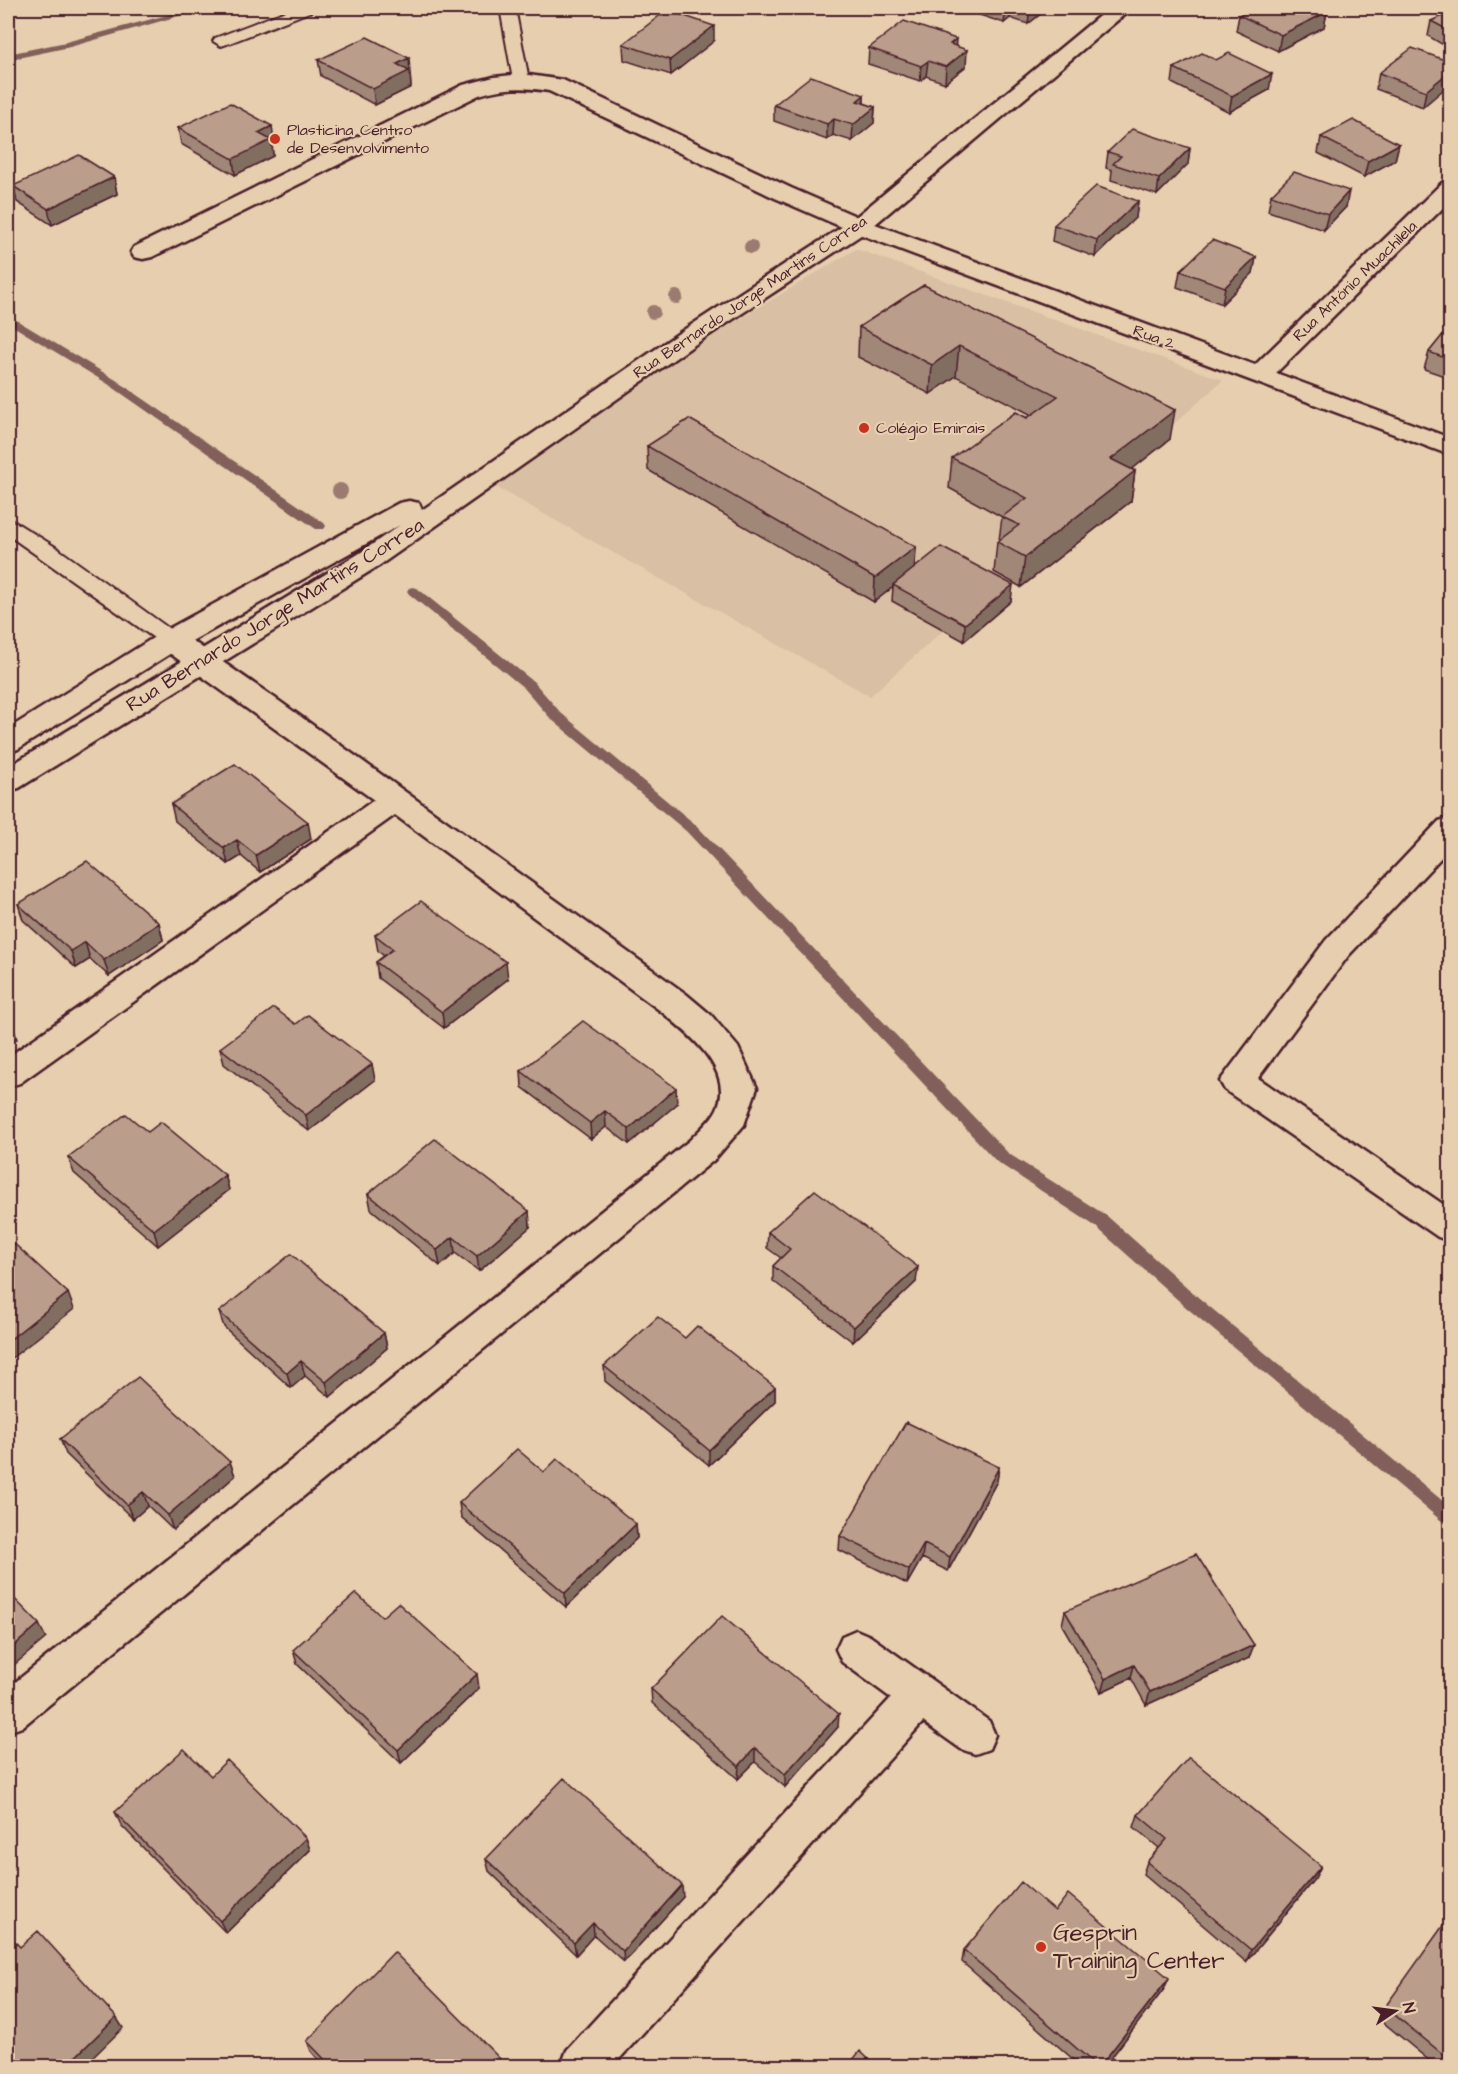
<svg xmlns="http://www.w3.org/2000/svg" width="1458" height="2074" font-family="'Architects Daughter',sans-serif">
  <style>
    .built { fill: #d9bfa3 }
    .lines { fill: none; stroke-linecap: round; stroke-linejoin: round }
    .stream { fill: #825f5a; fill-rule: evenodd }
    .service-casing { stroke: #4a1f2b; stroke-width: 4 }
    .minor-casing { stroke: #4a1f2b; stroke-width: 5 }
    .tertiary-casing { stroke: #4a1f2b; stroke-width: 5 }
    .service { fill: #e6ceae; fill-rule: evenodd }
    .minor { fill: #e6ceae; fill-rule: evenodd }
    .tertiary { fill: #e6ceae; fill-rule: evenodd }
    .tree { fill: #9b7a6f }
    .wall { fill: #a08777; stroke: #4a1f2b; stroke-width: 1.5 }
    .shaded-wall { fill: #826e61; stroke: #4a1f2b; stroke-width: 1.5 }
    .building { fill: #ba9d8a; stroke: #4a1f2b; stroke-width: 1.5 }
    .poi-dot { fill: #c8321e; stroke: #e6ceae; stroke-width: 2 }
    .labels { text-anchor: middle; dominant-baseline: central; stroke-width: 4.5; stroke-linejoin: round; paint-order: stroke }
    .far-poi-label { font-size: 16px; fill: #4a1f2b; stroke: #e6ceae; text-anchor: start }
    .far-street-label { font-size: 16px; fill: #4a1f2b; stroke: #e6ceae }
    .street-label { font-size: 20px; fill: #4a1f2b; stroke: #e6ceae }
    .near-poi-label { font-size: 24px; fill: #4a1f2b; stroke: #e6ceae; text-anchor: start }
  </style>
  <rect width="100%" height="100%" fill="#e6ceae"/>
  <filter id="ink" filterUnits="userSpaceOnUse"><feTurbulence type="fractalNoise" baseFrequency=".0167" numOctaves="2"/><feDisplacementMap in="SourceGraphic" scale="12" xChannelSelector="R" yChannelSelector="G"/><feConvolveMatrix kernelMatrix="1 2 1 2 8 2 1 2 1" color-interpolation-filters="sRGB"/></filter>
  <g filter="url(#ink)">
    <path class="built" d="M856,249L1223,380L870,696L478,477Z"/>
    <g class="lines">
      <path class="stream" d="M193,8H207L70,47L8,60V54L66,42Z
        M8,315L116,380L324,523L326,526L324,529H316L108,384L8,323Z
        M413,587L417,588L534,682L561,713L696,825L1009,1154L1107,1216L1199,1298L1450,1507V1525L1444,1523L1187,1308L1095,1226L997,1162L686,831L551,719L524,688L409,594L407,591L409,588Z"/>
      <g class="service-casing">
        <path id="service" d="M294,8H315L312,11L227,44L221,46L213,41L215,38Z
          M500,8H515L529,80L527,83L521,85L513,80Z
          M8,520L15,522L57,548L178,635L181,640L178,645L171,647L164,645L8,535Z"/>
      </g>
      <g class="minor-casing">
        <path id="minor" d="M522,74L563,80L791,188L867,221L1255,365L1442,183L1450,181V201L1276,373L1450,438V455L851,231L775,198L549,91C524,87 503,87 479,95L152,257L143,259L134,257L131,252L134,247L463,85L494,77Z
          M171,631L181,633L279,701L686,994L711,1015L738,1047L757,1088L744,1125L714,1160L22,1727L8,1732V1688L690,1140C698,1131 712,1120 717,1109C735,1070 689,1034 662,1012L395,815L20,1083L8,1087V1057L374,800L161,647L157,640L161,633Z
          M1450,818V848L1348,956L1258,1078L1450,1209V1241L1438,1237L1225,1090L1220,1081L1326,940L1439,821Z
          M856,1630L870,1636L989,1721L995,1735L989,1749L975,1754L961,1749L923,1722L613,2066H561L567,2050L891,1698L842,1662L836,1649L842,1636Z"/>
      </g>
      <g class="tertiary-casing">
        <path id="tertiary" d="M1109,8H1132L867,231L697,343L380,565L19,788L8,791V767L360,553L400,525L181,647L18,749L8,752V729L161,633L399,503L409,501L419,503L422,510L679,333L851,221Z"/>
      </g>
      <use href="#service" class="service"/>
      <use href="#minor" class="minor"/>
      <use href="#tertiary" class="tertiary"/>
    </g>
    <g class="tree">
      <circle cx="751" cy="247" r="7"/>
      <circle cx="676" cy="297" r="7"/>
      <circle cx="653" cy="312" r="7"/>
      <circle cx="340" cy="491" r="8"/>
    </g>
    <path class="wall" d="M958,8H1048L1028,24L1010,18L1004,23Z
      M1254,8H1329L1322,9L1327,12L1324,27L1278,51L1236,31L1239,15Z
      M1450,13V49L1428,36L1431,21Z
      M714,41L671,75L624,60L623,44Z
      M956,46L966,66L945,83L926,76L920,81L868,64L869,48Z
      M318,60L410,74L411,87L375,105L321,76Z
      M1450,62L1423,107L1376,89L1379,73Z
      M1174,68L1269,90L1229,112L1172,83Z
      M864,95V103L875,107L874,123L852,141L833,135L827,140L774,121V105Z
      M178,128L274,142L272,144L273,156L235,175L181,144Z
      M1321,137L1399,144L1395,160L1364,177L1318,153Z
      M1190,148L1188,164L1157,195L1111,180L1112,170L1106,168L1108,152Z
      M114,177L117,194L52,225L17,202L13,186Z
      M1271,195L1346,207L1324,230L1268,211Z
      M1138,201L1136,217L1095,257L1052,241L1054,225Z
      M1256,257L1253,273L1222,304L1177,287L1180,271Z
      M924,285L1170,439L1132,469L1135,471L1131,501L1021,587L994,572L997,542L999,540L1002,517L949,488L952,458L1032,415L956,376L930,394L858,357L859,327Z
      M1450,326V378L1424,369L1429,352Z
      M647,446L916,547L915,567L1011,601L964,641L892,601L893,587L874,602L648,470Z
      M171,804L311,839L260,872L241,856L228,864L175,821Z
      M18,904L159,923L163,940L109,976L90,959L76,968L23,920Z
      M375,935L508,979L444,1028L378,978L376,962L384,956L378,951Z
      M296,1024L375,1080L309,1131L224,1064L220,1048Z
      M521,1071L677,1104L629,1144L606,1127L591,1139L522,1087Z
      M148,1132L225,1175L229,1190L158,1246L74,1173L68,1157Z
      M368,1194L529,1211L530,1227L479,1271L455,1253L440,1266L371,1209Z
      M768,1232L916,1282L853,1342L773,1281V1266L781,1258L767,1248Z
      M219,1312L384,1333L387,1348L330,1397L305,1376L291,1388L224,1327Z
      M685,1338L775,1387V1401L709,1465L605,1381L604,1366Z
      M60,1439L230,1462L235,1476L173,1530L148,1506L133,1519L66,1454Z
      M999,1467L997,1481L948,1571L922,1558L907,1584L839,1550L840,1536Z
      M544,1472L636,1524L637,1538L566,1607L461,1517L459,1503Z
      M1065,1611L1249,1658L1146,1705L1131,1678L1101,1692L1062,1625Z
      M382,1617L479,1688L401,1763L297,1664L293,1650Z
      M651,1689L838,1727L785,1787L755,1762L738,1779L652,1703Z
      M211,1776L306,1838L310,1850L226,1933L121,1825L115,1812Z
      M1138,1815L1321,1866L1315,1878L1246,1962L1143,1874L1147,1862L1159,1848L1134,1827Z
      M486,1859L683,1897L624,1962L594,1935L576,1955L489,1871Z
      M1055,1911L1164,1989L1104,2067H1082L962,1962L964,1950Z
      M1450,1923V2067H1437L1378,2018L1385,2007Z
      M307,2041L508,2067H325L311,2051Z"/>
    <path class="shaded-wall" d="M1006,8H1011L1010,18L1004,23Z
      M1031,8H1048L1028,24L1030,9Z
      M1327,12L1324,27L1278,51L1281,35Z
      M714,26V41L671,75L670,60Z
      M956,39L955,54L950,44Z
      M967,50L966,66L945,83L946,67Z
      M409,58L411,87L375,105L373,89L397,64Z
      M928,61L926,76L920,81L921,66Z
      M1450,71V84L1423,107L1426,91Z
      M1272,74L1269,90L1229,112L1232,96Z
      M864,95L863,111L857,101Z
      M875,107L874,123L852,141L853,125Z
      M834,119L833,135L827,140V124Z
      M272,126L274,142L272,144L273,156L235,175L233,159L258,133Z
      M1399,144L1395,160L1364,177L1368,161Z
      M1190,148L1188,164L1157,195L1159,179Z
      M114,177L117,194L52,225L48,209Z
      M1349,191L1346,207L1324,230L1328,214Z
      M1138,201L1136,217L1095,257L1097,240Z
      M1256,257L1253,273L1222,304L1225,287Z
      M959,346L956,376L930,394L932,365Z
      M1175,410L1170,439L1107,489L1111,459Z
      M1135,471L1131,501L1021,587L1025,557Z
      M916,547L914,571L893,585V587L874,602L875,578Z
      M1013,585L1011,601L964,641L965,624Z
      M308,822L311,839L260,872L256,855Z
      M237,840L241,856L228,864L224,848Z
      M159,923L163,940L109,976L104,960Z
      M85,942L90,959L76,968L71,951Z
      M506,962L508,979L444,1028L442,1012Z
      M12,1023L17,1039L8,1046V1026Z
      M372,1064L375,1080L309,1131L306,1115Z
      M676,1088L677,1104L629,1144V1129Z
      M605,1111L606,1127L591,1139L590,1123Z
      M225,1175L229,1190L158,1246L154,1230Z
      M529,1211L530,1227L479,1271L477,1256Z
      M453,1237L455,1253L440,1266L437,1250Z
      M918,1267L916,1282L853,1342L854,1327Z
      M68,1293L74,1309L8,1361V1341Z
      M384,1333L387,1348L330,1397L326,1382Z
      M301,1361L305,1376L291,1388L287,1373Z
      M775,1387V1401L709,1465V1450Z
      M230,1462L235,1476L173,1530L168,1515Z
      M999,1467L997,1481L948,1571L950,1557Z
      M143,1492L148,1506L133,1519L127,1505Z
      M636,1524L637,1538L566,1607L565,1593Z
      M924,1544L922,1558L907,1584L909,1570Z
      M39,1624L46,1638L8,1670V1651Z
      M1254,1645L1249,1658L1146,1705L1150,1692Z
      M1134,1665L1131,1678L1101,1692L1105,1679Z
      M477,1674L479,1688L401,1763L398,1750Z
      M839,1714L838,1727L785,1787V1774Z
      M755,1748V1762L738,1779L739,1766Z
      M306,1838L310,1850L226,1933L220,1921Z
      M1321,1866L1315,1878L1246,1962L1251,1950Z
      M682,1885L683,1897L624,1962L623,1951Z
      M593,1923L594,1935L576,1955L574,1943Z
      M1169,1978L1164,1989L1104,2067H1099Z
      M116,2017L123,2028L83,2067H65Z"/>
    <path class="building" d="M1254,8H1318L1327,12L1281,35L1239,15Z
      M667,10L714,26L670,60L623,44Z
      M1450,13V31L1431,21Z
      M904,21L956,39L950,44L967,50L946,67L928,61L921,66L869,48Z
      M367,37L409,58L397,64L409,71L373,89L318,60Z
      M1412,48L1450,62V71L1426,91L1379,73Z
      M1202,53L1216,60L1229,53L1272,74L1232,96L1174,68Z
      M811,76L864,95L857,101L875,107L853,125L834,119L827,124L774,105Z
      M230,103L272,126L258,133L271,140L233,159L178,128Z
      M1353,120L1399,144L1368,161L1321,137Z
      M1132,129L1190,148L1159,179L1113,164L1121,156L1108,152Z
      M79,155L114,177L48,209L13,186Z
      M1294,172L1349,191L1328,214L1271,195Z
      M1096,186L1138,201L1097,240L1054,225Z
      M1212,240L1256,257L1225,287L1180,271Z
      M924,285L1175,410L1111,459L1135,471L1025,557L997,542L1019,525L1002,517L1027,498L952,458L1016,412L1027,418L1058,396L959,346L932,365L859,327Z
      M1450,326V360L1429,352Z
      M689,419L916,547L875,578L647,446Z
      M941,547L1013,585L965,624L893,585Z
      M235,764L308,822L256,855L237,840L224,848L171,804Z
      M87,861L159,923L104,960L85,942L71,951L18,904Z
      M421,901L506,962L442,1012L376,962L393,949L375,935Z
      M274,1008L296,1024L308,1015L372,1064L306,1115L220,1048Z
      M8,1019L12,1023L8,1026Z
      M583,1021L676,1088L629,1129L605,1111L590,1123L521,1071Z
      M126,1114L148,1132L161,1122L225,1175L154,1230L68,1157Z
      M435,1139L529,1211L477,1256L453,1237L437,1250L368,1194Z
      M815,1190L918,1267L854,1327L773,1266L790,1249L768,1232Z
      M8,1238L68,1293L8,1341Z
      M291,1254L384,1333L326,1382L301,1361L287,1373L219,1312Z
      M658,1317L685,1338L697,1326L775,1387L709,1450L604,1366Z
      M138,1377L230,1462L168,1515L143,1492L127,1505L60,1439Z
      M906,1422L999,1467L950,1557L924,1544L909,1570L840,1536Z
      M517,1449L544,1472L557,1459L636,1524L565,1593L459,1503Z
      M1196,1554L1254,1645L1150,1692L1134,1665L1105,1679L1065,1611Z
      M8,1592L39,1624L8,1651Z
      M356,1593L382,1617L398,1603L477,1674L398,1750L293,1650Z
      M722,1616L839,1714L785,1774L755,1748L739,1766L651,1689Z
      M184,1749L211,1776L227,1760L306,1838L220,1921L115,1812Z
      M1189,1757L1321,1866L1251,1950L1147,1862L1167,1839L1138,1815Z
      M564,1778L682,1885L623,1951L593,1923L574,1943L486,1859Z
      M1021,1882L1055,1911L1068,1894L1169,1978L1099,2067H1098L964,1950Z
      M1447,1920L1450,1923V2060L1385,2007Z
      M38,1931L116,2017L65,2067H8V1934L20,1947Z
      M394,1952L508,2067H332L307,2041Z
      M860,2051L877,2067H847Z"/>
  </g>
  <g class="poi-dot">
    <circle cx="275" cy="139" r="6"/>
    <circle cx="864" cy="428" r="6"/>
    <circle cx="1041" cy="1947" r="6"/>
  </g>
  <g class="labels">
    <g class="far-poi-label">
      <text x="287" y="130">Plasticina Centro<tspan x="287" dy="18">de Desenvolvimento</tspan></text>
      <text x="876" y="428">Colégio Emirais</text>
    </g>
    <g class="far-street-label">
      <text transform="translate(1355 281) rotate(-44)">Rua António Muachilela</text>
      <text transform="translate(750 297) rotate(-34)">Rua Bernardo Jorge Martins Correa</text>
      <text transform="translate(1154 337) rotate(20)">Rua 2</text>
    </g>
    <g class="street-label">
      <text transform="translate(275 615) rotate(-32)">Rua Bernardo Jorge Martins Correa</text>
    </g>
    <g class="near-poi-label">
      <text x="1053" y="1933">Gesprin<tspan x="1053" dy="28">Training Center</tspan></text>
    </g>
  </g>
  <rect width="1458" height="2074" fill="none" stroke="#e6ceae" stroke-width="30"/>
  <rect x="15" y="15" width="1428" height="2044" fill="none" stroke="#4a1f2b" stroke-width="2" filter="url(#ink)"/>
  <g transform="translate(1395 2011) rotate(77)" stroke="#e6ceae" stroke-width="4.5" paint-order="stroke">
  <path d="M0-4.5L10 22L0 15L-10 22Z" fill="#4a1f2b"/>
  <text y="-9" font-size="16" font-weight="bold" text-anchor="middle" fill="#4a1f2b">N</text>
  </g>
</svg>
